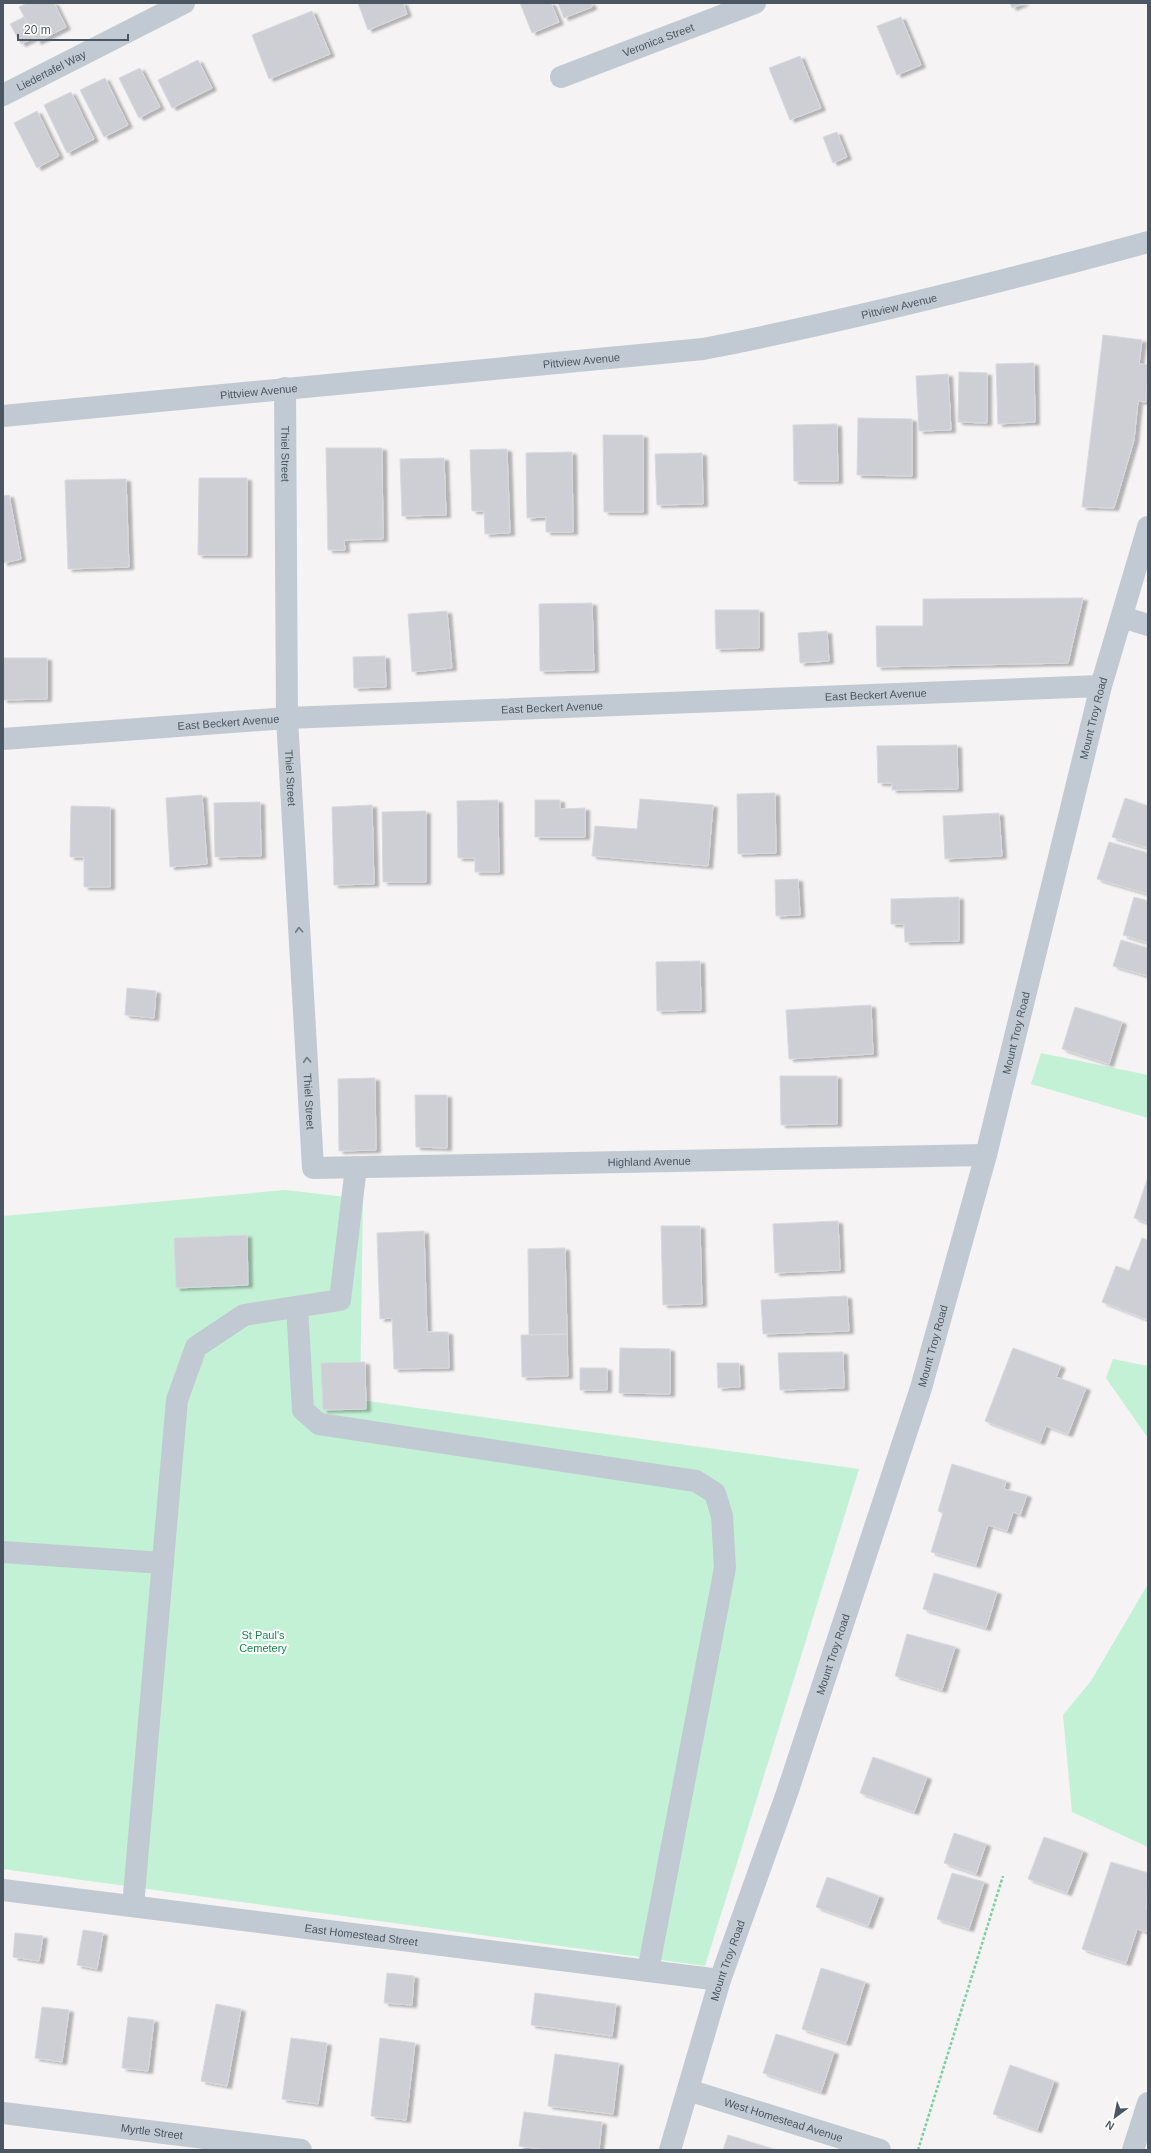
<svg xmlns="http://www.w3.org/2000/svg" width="1151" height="2153" font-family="Helvetica,sans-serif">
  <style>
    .green { fill: #c3f1d5 }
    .building { fill: #cdcfd5; stroke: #d7d9de; filter: url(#shadow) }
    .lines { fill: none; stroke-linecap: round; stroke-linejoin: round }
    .path { stroke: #7ad0a6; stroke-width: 2.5; stroke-dasharray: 3 2; stroke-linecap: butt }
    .service { stroke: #c1cad2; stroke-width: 22 }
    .minor { stroke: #c1cad2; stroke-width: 22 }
    .tertiary { stroke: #c1cad2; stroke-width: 22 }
    .oneway { stroke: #6e7983 }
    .labels { text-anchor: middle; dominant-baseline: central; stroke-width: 4; stroke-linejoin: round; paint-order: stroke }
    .street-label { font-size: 11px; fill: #4a5661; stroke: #fff }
    .park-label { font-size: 11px; fill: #17864f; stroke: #fff }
  </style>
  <defs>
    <filter id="shadow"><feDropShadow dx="4.5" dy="2.5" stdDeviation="1" flood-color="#0004"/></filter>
  </defs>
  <rect width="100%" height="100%" fill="#f5f3f3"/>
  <path class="green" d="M1041,1053L1148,1075V1118L1031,1084Z
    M285,1190L363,1199L360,1400L859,1469L705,1966L3,1869V1216Z
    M1113,1359L1148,1366V1438L1106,1378Z
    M1148,1584V1847L1072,1812L1063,1715L1091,1681Z"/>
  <path class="building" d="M28,3H54L66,27L37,42L19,7Z
    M358,3H403L407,14L368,30Z
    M520,3H551L559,22L532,33Z
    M558,3H591L592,7L564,18Z
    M1010,3H1024L1012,8Z
    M312,11L330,54L269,79L252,35Z
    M24,17L34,38L21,44L10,24Z
    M901,17L921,65L897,75L877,26Z
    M800,56L821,108L790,120L769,68Z
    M198,60L212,88L172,108L158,80Z
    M140,68L160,107L139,118L119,78Z
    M105,78L128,125L104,137L80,90Z
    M71,92L94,139L67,153L44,105Z
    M37,111L59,156L37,168L14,123Z
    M837,132L847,157L833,163L823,137Z
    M1103,335L1142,340L1139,364L1148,365L1146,402L1138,401L1134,440L1114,508L1082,507Z
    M1034,363L1035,422L998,424L996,364Z
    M959,372L987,373V423L958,422Z
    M948,374L951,430L919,431L916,376Z
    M858,418L912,419V476L857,475Z
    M837,424L838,481H794L793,425Z
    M603,435H643V512H604Z
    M326,448H382L383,539L344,540L345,550H328Z
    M507,449L510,533L485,534L484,511H472L470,450Z
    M572,452L573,532H546V517L527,518L526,453Z
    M702,453L703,504L657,505L655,454Z
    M444,458L446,515L402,516L400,459Z
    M199,478H247V555H198Z
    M126,479L129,567L68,569L65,480Z
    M9,495L21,559L3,563V496Z
    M1083,598L1068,663L877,667L876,626H923V599Z
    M592,603L594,670L540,671L539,604Z
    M715,610H759V648L716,649Z
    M447,611L452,668L412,672L408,614Z
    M827,631L829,661L800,663L798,633Z
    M385,656L386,687L354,688L353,657Z
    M3,658H47V699L3,700Z
    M957,745L958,789L892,790V783H878L877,746Z
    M775,793L776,853L738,854L737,794Z
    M202,795L207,864L170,867L166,798Z
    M1125,798L1148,806V848L1112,837Z
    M640,799L713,805L708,866L592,856L595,826L637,829Z
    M498,800L499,872H475V858H458L457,801Z
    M535,800H560V809L585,808V837H535Z
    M260,802L261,856L215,857L214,803Z
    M372,805L374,884L334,885L332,807Z
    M71,806L110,807V887H84V857H70Z
    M426,811V882H383L382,812Z
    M999,813L1002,856L945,859L943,816Z
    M1109,842L1148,853V894L1097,879Z
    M798,879L800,915L776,916L775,880Z
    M959,897V941L905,942L904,924H891V899Z
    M1134,897L1148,901V943L1123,935Z
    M1121,940L1148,948V976L1113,966Z
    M700,961L701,1010L657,1011L656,962Z
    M127,988L156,991L154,1018L125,1015Z
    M871,1005L873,1054L789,1059L786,1010Z
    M1075,1007L1122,1022L1109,1064L1062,1049Z
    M780,1076H837V1124L781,1125Z
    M375,1078L376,1150L339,1151L338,1079Z
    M415,1095H447V1148L416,1147Z
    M1148,1177V1223L1134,1218Z
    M838,1221L840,1270L775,1273L773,1224Z
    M661,1226H700L702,1304L663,1305Z
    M424,1231L427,1332H448L449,1368L394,1369L392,1318L380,1319L377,1233Z
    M247,1235L248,1285L176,1288L174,1238Z
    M1142,1238L1148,1240V1320L1102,1302L1116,1266L1129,1271Z
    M565,1248L567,1334L529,1335L528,1249Z
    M847,1296L849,1331L763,1334L761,1300Z
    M567,1334L568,1376L522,1377L521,1335Z
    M620,1348L670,1349V1394L619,1393Z
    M1013,1348L1061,1366L1056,1377L1086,1388L1068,1434L1046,1426L1040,1442L985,1421Z
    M843,1352L844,1388L780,1390L778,1353Z
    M365,1362L366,1409L323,1410L321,1363Z
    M717,1363H739L740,1387L718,1388Z
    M580,1368H607V1390H580Z
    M952,1464L1006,1481L1004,1489L1027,1495L1020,1515L1013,1512L1007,1531L988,1525L976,1565L931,1552L943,1513L938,1511Z
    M934,1573L997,1592L986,1628L923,1609Z
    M907,1634L955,1647L942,1690L895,1676Z
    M873,1757L927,1777L914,1812L860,1793Z
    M954,1833L986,1844L976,1874L944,1863Z
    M1044,1837L1083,1851L1067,1893L1028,1879Z
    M1111,1862L1148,1873L1146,1909H1148V1925L1146,1932L1137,1929L1126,1963L1082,1949Z
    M952,1873L984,1882L969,1929L937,1919Z
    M827,1877L879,1896L868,1926L816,1907Z
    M83,1930L103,1933L97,1969L77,1965Z
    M15,1933L43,1936L39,1961L13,1957Z
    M821,1968L865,1982L846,2043L802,2029Z
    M387,1973L414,1976L412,2005L384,2003Z
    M535,1993L616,2004L612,2036L531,2025Z
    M216,2004L241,2009L227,2086L201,2081Z
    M42,2007L69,2010L62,2062L35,2058Z
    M128,2017L154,2020L148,2071L122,2068Z
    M776,2034L834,2052L821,2092L763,2073Z
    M291,2038L327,2043L318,2104L282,2099Z
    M380,2038L415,2043L406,2120L371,2116Z
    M555,2054L619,2063L613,2114L548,2106Z
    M1010,2065L1054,2081L1037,2130L993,2114Z
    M524,2112L602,2122L599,2150H549L519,2146Z
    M728,2135L776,2150H723Z"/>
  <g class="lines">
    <path class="path" d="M918,2150L1003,1876"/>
    <g class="service">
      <path d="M297,1307L303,1410L319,1424L696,1481L715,1493L722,1516L725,1568L648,1971"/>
      <path d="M3,1552L163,1563"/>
      <path id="s1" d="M3,1890L720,1980"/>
      <path d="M133,1906L177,1400L196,1347L244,1315L340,1300L356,1167"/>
    </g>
    <g class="minor">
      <path id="s2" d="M561,77L755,3"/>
      <path id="s3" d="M3,95L184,3"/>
      <path id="s4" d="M285,388L287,718L313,1168L986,1155"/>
      <path id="s5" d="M3,416L703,349C853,320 1001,282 1148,242"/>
      <path d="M1122,617L1148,625"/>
      <path id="s6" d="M3,739L287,718L1101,686"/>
      <path id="s7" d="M688,2090L880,2150"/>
      <path id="s8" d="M3,2113L301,2150"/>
      <path d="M1133,2150L1148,2103"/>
    </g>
    <path class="tertiary" id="s9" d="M670,2150L720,1980L787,1793L921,1388L986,1155L1101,686L1148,527"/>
  </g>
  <defs><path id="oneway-chevron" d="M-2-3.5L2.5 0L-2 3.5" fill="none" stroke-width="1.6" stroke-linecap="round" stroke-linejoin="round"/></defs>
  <g class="oneway">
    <use href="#oneway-chevron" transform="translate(299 930) rotate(-93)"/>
    <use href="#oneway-chevron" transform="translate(307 1060) rotate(-93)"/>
  </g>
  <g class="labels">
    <g class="street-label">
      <text stroke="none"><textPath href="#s2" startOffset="104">Veronica Street</textPath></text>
      <text stroke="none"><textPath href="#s3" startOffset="54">Liedertafel Way</textPath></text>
      <text stroke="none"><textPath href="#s5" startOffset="904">Pittview Avenue</textPath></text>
      <text stroke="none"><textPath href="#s5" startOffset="581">Pittview Avenue</textPath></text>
      <text stroke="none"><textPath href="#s5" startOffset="257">Pittview Avenue</textPath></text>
      <text stroke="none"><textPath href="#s4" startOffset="66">Thiel Street</textPath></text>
      <text stroke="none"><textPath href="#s6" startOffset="874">East Beckert Avenue</textPath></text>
      <text stroke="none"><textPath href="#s6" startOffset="550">East Beckert Avenue</textPath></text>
      <text stroke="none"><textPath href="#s9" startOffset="1494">Mount Troy Road</textPath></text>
      <text stroke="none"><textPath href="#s6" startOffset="226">East Beckert Avenue</textPath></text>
      <text stroke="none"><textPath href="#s4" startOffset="390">Thiel Street</textPath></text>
      <text stroke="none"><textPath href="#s9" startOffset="1170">Mount Troy Road</textPath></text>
      <text stroke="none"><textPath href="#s4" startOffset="714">Thiel Street</textPath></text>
      <text stroke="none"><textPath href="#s4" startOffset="1117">Highland Avenue</textPath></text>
      <text stroke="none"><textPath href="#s9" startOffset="846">Mount Troy Road</textPath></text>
      <text stroke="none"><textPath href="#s9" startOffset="522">Mount Troy Road</textPath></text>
      <text stroke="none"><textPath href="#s1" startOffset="361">East Homestead Street</textPath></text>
      <text stroke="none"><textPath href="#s9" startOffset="198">Mount Troy Road</textPath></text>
      <text stroke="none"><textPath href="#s7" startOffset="100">West Homestead Avenue</textPath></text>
      <text stroke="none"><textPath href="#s8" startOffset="150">Myrtle Street</textPath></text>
    </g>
    <g class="park-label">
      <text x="263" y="1635">St Paul's<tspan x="263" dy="13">Cemetery</tspan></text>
    </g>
  </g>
  <rect width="1151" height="2153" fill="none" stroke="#4a5661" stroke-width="8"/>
  <g transform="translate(1115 2117) rotate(212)" stroke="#ffffff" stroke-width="3" paint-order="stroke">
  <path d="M0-3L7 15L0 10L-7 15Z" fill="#4a5661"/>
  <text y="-6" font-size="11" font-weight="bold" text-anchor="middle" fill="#4a5661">N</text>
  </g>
  <path d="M18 34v6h110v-6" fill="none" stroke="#4a5661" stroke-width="2"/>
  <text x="24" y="34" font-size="12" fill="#4a5661" stroke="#ffffff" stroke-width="3" paint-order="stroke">20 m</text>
</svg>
